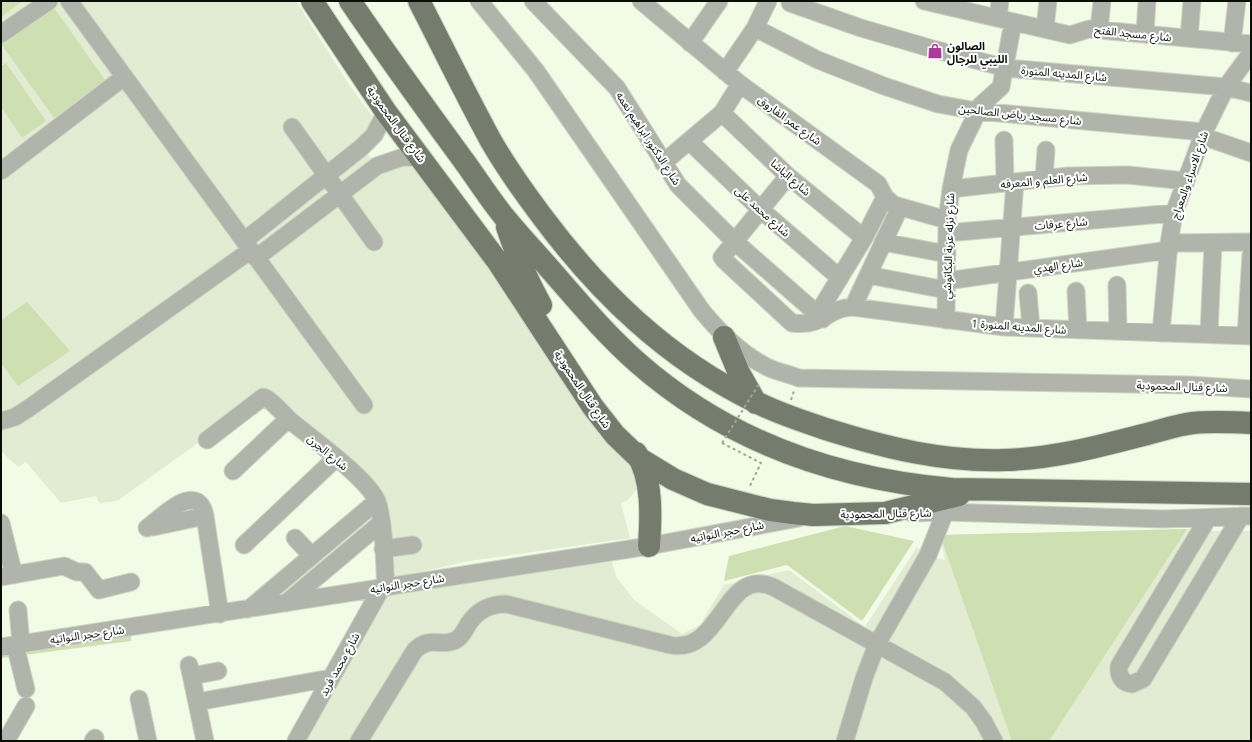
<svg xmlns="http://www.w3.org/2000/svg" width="1252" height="742" font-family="'Open Sans','Noto Sans Arabic',sans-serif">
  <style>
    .built { fill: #e1ecd2 }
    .green { fill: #cedfb2 }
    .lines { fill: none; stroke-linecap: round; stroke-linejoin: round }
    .minor-casing { stroke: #cdd5c2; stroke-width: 19 }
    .major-casing { stroke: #cdd5c2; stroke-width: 24 }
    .path { stroke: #a0a797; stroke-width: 2; stroke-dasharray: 3 3; stroke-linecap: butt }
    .minor { stroke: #b0b4ab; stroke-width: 17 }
    .major { stroke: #767c6d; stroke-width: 22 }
    .path-bridge { stroke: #a0a797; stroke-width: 2; stroke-dasharray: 3 3; stroke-linecap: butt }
    .labels { text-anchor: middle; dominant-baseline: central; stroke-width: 4; stroke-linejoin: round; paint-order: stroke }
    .street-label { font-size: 11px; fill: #0b0e07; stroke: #fff }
    .poi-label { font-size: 11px; font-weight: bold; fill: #0b0e07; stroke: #fff; text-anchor: start }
  </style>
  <rect width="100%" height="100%" fill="#f2fbe6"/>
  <path class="built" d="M1,1H296L348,83L375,120L364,135L357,139L362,147L377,166L391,168L413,164L621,446L641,484L628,500L621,503L630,538L469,561L389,579L381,494L263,392L191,448L117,501L99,503L96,496L61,503L26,462L18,467L1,451Z
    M1187,529L1200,531H1251V741H301L386,594L578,565L612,562L616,576L633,599L682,634L700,625L724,585L789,570L865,627L917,547L928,555L945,560L940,535Z"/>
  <path class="green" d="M1,1H23L1,17Z
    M52,5L105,80L54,118L1,44V41Z
    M6,63L46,121L22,138L1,107V66Z
    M27,302L70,351L18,386L1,363V320Z
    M845,526L914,541L862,621L787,565L724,581L729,556Z
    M1187,529L1049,741H1012L940,535Z
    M131,622V641L1,658V641Z"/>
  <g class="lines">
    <g class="minor-casing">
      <path id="minor" d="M69,1L364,405
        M479,1L536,71L702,311C721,334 741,354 767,367C777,372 789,374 799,378L1189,385L1251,389
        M533,1L617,88L678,185L734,241L823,319
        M641,1L740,84L878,184L885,197L894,205L947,220
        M924,1L1070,35L1089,29L1251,44
        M790,3L861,28L933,49L1006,68L1226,87L1251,93
        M998,18L1000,1
        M755,28L818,60L884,86L938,104L977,111L1204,132
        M1045,29L1048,1
        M1099,30L1102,1
        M1,34L49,1
        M1145,34L1147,1
        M1189,38L1192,1
        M690,43L719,1
        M1232,43L1237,1
        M725,72L755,28L768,1
        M722,113L788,176L864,238
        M292,127L374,242
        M1202,136L1251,153
        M1004,140L1005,183
        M689,141L760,209L840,278
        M663,163L722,113L740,84
        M1,171L124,77
        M788,176L722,257L724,260L792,323C825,327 826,308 853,307L1004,327L1251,336
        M1044,178L1046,150
        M951,189L1068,176L1128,175L1185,181
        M947,233L1174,213
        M244,241L362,147L374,135L386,112
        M883,242L947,254
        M1169,243L1251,242
        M256,258L377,166L403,157L421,158
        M868,275L946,290
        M946,281L1169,250
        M1117,285L1118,331
        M1076,291L1078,330
        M1028,293L1031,328
        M853,307L900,207
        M817,315L864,238L885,197
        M946,320L947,220L951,189L959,150L981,105L1001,87L1013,22
        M1004,327L1015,182
        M1161,333L1169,243L1174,213L1204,132L1226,87L1251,53
        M1209,334L1213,243
        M1246,336L1251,254
        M1,421L15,417L29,408L251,250
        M207,440L263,397C269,397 286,417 292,422C314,440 367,478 377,501C385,523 384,563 386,587
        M233,471L288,419
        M912,513L945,512L1162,519L1249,516
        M1208,518L1119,666C1118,676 1122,683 1132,684L1143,679L1241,516
        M1,523L14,575
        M153,527L205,516
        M147,528C162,517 198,479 205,516L220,614
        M295,538L312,556
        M244,545L336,458
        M383,549L413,545
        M1,577L64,566L77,572H85L99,590L131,582
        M286,603L381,523
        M249,609L377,501
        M18,610L21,644
        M15,645L26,689
        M1,647L649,546L799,518
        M189,665L205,741
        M192,676L218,671
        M139,699L148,741
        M197,702L331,678
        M6,741L26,706
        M93,741L95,738
        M296,741L382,587
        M359,741L415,650C431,635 441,648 456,640C463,636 465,629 469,623C478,610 490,604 506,604L670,645C723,655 724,563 775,588L945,682L973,707L984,722L994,741
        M845,741L864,678L877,644L928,555L945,512"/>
    </g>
    <g class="major-casing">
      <path id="major" d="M312,1L386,112L498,262L593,407L615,435L640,459L673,479L707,494L770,510L793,513L813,515L885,513L959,495
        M350,1C386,54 423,105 461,157C476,177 490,200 506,219C520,236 535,252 549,268C577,300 605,334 638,363C727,441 835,479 952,489L1251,494
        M419,1C443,48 466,95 491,141C506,167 523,191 541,215C599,293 667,359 756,402C779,414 805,422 829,430C887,448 943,462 1004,460C1051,459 1097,447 1143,435C1160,431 1176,425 1193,423C1213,421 1232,422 1251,423
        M507,227C516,254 527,280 541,305
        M724,337L738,371L756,403
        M636,453C653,478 651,517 649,546"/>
    </g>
    <path class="path" d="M791,400L794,391
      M722,443L761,463L749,488"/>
    <use href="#minor" class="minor"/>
    <use href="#major" class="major"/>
    <path class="path-bridge" d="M722,443L759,384"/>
  </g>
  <defs>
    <g id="shop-bare" transform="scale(1.2)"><path d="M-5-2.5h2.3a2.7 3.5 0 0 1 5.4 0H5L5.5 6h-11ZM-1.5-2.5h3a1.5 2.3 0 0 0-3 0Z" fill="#ab3c9a" stroke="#fff" stroke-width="2.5" paint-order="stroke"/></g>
  </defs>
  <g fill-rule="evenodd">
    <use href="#shop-bare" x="935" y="51"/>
  </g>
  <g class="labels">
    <g class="street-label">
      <text transform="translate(1133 33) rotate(6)">شارع مسجد الفتح</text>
      <text transform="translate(1064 73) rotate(5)">شارع المدينه المنورة</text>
      <text transform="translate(1020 114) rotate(6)">شارع مسجد رياض الصالحين</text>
      <text transform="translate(790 120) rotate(36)">شارع عمر الفاروق</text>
      <text transform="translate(397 124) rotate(54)">شارع قنال المحمودية</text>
      <text transform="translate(649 138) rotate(57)">شارع الدكتور ابراهيم نعمه</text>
      <text transform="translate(1189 175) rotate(-71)">شارع الاسراء والمعراج</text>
      <text transform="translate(791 177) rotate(41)">شارع الباشا</text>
      <text transform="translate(1044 180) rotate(-5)">شارع العلم و المعرفه</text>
      <text transform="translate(763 211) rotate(42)">شارع محمد على</text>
      <text transform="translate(1061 223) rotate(-5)">شارع عرفات</text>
      <text transform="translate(948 246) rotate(-88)">شارع نزله عزبة البكاتوشي</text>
      <text transform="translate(1058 265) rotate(-8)">شارع الهدي</text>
      <text transform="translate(1019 326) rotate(4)">شارع المدينه المنورة 1</text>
      <text transform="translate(1182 386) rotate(2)">شارع قنال المحمودية</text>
      <text transform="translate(583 389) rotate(56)">شارع قنال المحمودية</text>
      <text transform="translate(328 452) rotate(40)">شارع الجرن</text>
      <text transform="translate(886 513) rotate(-1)">شارع قنال المحمودية</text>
      <text transform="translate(727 531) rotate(-11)">شارع حجر النواتيه</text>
      <text transform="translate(407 583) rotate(-9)">شارع حجر النواتيه</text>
      <text transform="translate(87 634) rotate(-8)">شارع حجر النواتيه</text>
      <text transform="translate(339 664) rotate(-61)">شارع محمد فريد</text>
    </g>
    <g class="poi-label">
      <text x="947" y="45">الصالون<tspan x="947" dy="13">الليبي للرجال</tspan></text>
    </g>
  </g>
  <rect width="1252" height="742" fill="none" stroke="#0b0e07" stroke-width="4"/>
</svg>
